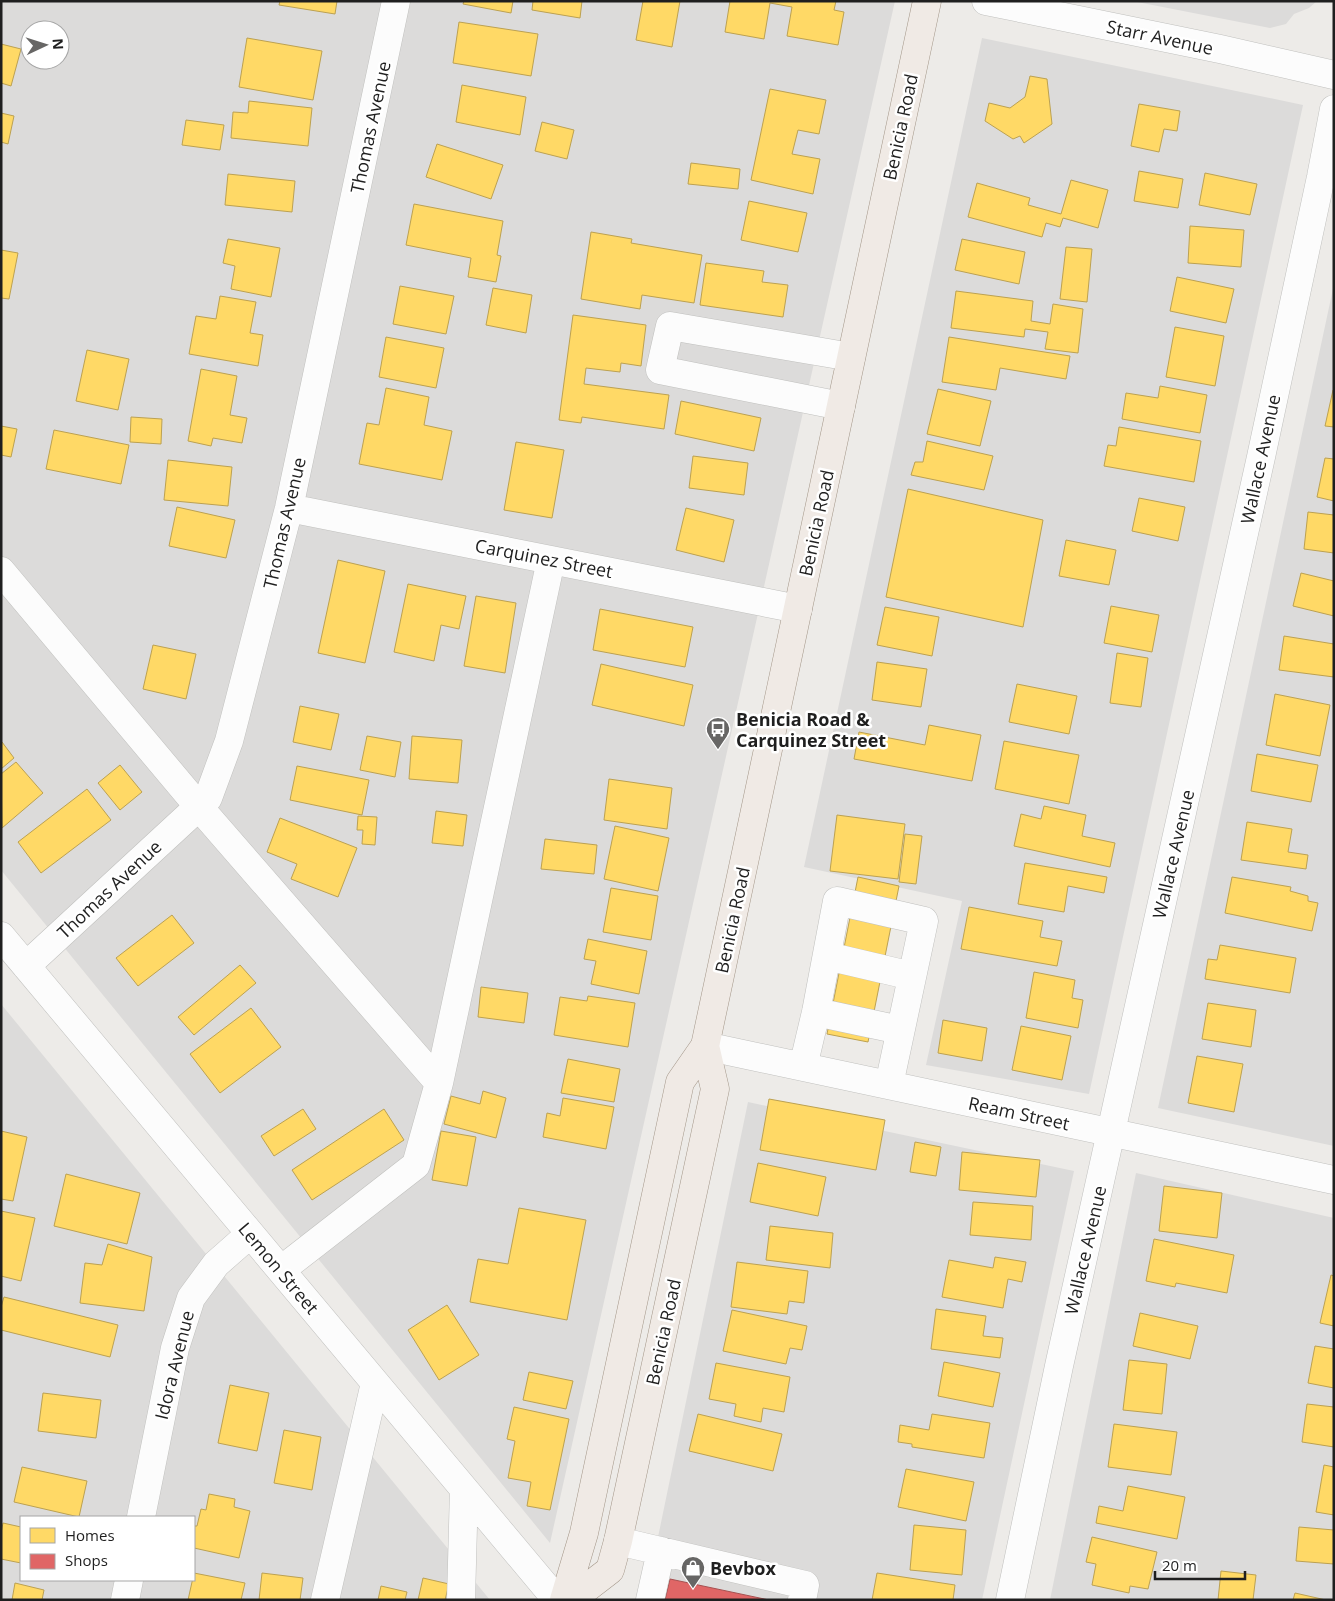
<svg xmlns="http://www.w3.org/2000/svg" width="1335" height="1601" font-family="'Open Sans',sans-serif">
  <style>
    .residential { fill: #dcdbda; fill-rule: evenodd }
    .homes { fill: #ffd966; stroke: #bca151 }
    .shops { fill: #e06666; stroke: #a65151 }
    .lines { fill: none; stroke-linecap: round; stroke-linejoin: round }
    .minor-casing { stroke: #c0c0be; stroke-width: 29 }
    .major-casing { stroke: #a29587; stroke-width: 29 }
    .minor { stroke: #fcfcfc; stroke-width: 28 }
    .major { stroke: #f0eae5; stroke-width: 28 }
    .labels { text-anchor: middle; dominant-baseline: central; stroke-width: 5; stroke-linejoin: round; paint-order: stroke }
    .street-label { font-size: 18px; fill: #1f1f1f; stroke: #fff }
    .poi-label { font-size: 18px; font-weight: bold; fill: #1f1f1f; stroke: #fff; text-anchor: start }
  </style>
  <rect width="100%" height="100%" fill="#edebe8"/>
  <path class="residential" d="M1,1H895L550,1543L1,870ZM30,30H60V60H30Z
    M1132,1H1317L1309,8L1294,14L1286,24L1270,28Z
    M982,38L1303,105L1089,1094L926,1065L962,901L804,867Z
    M1334,284V1146L1158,1108Z
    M1,1004L490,1600H1ZM21,1517H194V1580H21Z
    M748,1102L1074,1171L982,1600H645Z
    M1136,1173L1334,1218V1600H1050Z"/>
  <path class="homes" d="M280,1H337L335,14L279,5Z
    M464,1H513L511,13L463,4Z
    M533,1H582L580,18L532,10Z
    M643,1H680L672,47L636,40Z
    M730,1H836L834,10L844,12L838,45L787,36L792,7L770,3L764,39L725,32Z
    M459,22L538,34L531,76L453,63Z
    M247,38L322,51L313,100L239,87Z
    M1,44L21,49L11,86L1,83Z
    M1030,76L1047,79L1052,124L1024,143L1020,136L1013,139L985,121L989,103L1010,108L1025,97Z
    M462,85L526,97L520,135L456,122Z
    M770,89L826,100L819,134L798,130L792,154L820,159L813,194L751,180Z
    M249,101L312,108L308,146L231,138L233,112L248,113Z
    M1139,104L1180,111L1177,131L1164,129L1159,152L1131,146Z
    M1,113L14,116L8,144L1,142Z
    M186,120L224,125L220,150L182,145Z
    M542,122L574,130L567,159L535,151Z
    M437,144L503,165L491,199L426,177Z
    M691,163L740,169L738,189L688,184Z
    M1139,171L1183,179L1178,208L1134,201Z
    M1205,173L1257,184L1250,215L1199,205Z
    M228,174L295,181L292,212L225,205Z
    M1071,180L1108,190L1098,228L1063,218L1060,227L1046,223L1042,237L968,217L977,183L1030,198L1028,205L1061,214Z
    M749,201L807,213L798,252L741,240Z
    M414,204L503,221L497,255L501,256L496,282L468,277L471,258L406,245Z
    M1190,226L1244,230L1241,267L1188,263Z
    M591,232L632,239L631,243L702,255L694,303L642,295L640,309L581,299Z
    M228,239L280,248L271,297L231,289L235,266L223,263Z
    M962,239L1025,252L1019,284L955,270Z
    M1066,247L1092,249L1087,302L1060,299Z
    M1,250L18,253L9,299L1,298Z
    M706,263L764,271L762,282L788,285L783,317L700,305Z
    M1177,277L1234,289L1226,323L1170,311Z
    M400,286L454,296L446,334L393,324Z
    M493,288L532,295L526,333L486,325Z
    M956,291L1033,301L1031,321L1050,324L1053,304L1083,309L1078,353L1045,349L1048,332L1025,329L1024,337L951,328Z
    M220,296L256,302L250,333L263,335L258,366L189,354L196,316L216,319Z
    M573,315L646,325L641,366L621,363L620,372L586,368L584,384L669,395L664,429L582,417L581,423L559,420Z
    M1175,327L1224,336L1215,386L1166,377Z
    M386,337L444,348L436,388L379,377Z
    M949,337L1070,356L1066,379L1000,368L996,390L942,382Z
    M87,350L129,359L118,410L76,401Z
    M201,369L237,376L230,415L247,418L242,443L213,438L211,446L188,441Z
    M1160,386L1207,395L1200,433L1122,419L1126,393L1158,398Z
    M386,388L429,397L424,425L452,431L442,480L359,464L367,423L379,425Z
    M938,389L991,401L980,446L927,434Z
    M1333,390H1334V427L1325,426Z
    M681,401L761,418L754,451L675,434Z
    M131,417L162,419L161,444L130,442Z
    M1,426L17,429L11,457L1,455Z
    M1119,427L1201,441L1194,482L1104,466L1108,445L1116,446Z
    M54,430L129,445L121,484L46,469Z
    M927,441L993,456L984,490L911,475L915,462H923Z
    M516,442L564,450L552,518L504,510Z
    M693,456L748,463L744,495L689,488Z
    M1325,458L1334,459V501L1317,497Z
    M168,460L232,467L228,506L164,500Z
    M908,489L1043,520L1023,627L886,597Z
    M1139,498L1185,507L1178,541L1132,531Z
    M177,507L235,520L226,558L169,546Z
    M686,508L734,520L724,562L676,550Z
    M1308,512L1334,515V553L1304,549Z
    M1066,540L1116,550L1109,585L1059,576Z
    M338,560L385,571L365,663L318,653Z
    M1301,573L1334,581V616L1293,606Z
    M408,584L466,596L459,629L441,625L434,661L394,652Z
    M476,596L516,603L505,673L464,666Z
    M1111,606L1159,615L1152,652L1104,643Z
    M885,607L939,617L932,656L877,645Z
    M600,609L693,627L685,667L593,650Z
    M1284,636L1334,644V677L1279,670Z
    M153,645L196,654L186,699L143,689Z
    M1117,653L1148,658L1141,707L1110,703Z
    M877,662L927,669L921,707L872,700Z
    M601,664L693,685L684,726L592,705Z
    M1017,684L1077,696L1069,734L1009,722Z
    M1275,694L1330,705L1320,756L1266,745Z
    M300,706L339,714L331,750L293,742Z
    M929,725L981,735L972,781L854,759L859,732L925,745Z
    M367,736L401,742L395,777L360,770Z
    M412,736L462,740L458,783L409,779Z
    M1004,741L1079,755L1069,804L995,789Z
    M2,742L14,758L1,769V742Z
    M1257,754L1318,765L1311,802L1251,791Z
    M16,762L43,793L2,828L1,774Z
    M120,765L142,792L120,810L98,783Z
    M297,766L369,780L362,815L290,800Z
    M609,779L672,788L667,829L604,820Z
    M87,789L111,820L41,873L18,842Z
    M1044,806L1086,815L1082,836L1115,843L1110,867L1014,846L1021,814L1041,819Z
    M436,811L467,815L463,846L432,843Z
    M837,815L905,824L898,879L830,871Z
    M358,816L377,817L375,845L362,844L363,830H357Z
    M280,818L357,848L338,897L291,879L297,864L267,852Z
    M1247,822L1292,829L1288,852L1308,855L1306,869L1241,860Z
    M615,826L669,838L658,891L604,879Z
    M905,834L922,836L916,884L899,882Z
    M545,839L597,845L594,874L541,869Z
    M1025,863L1107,877L1104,893L1068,886L1064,912L1018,904Z
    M858,877L899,886L868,1042L827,1034Z
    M1232,877L1291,887L1290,891L1308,896V901L1318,903L1312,931L1225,913Z
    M611,888L658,896L651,940L603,932Z
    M969,907L1043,921L1040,937L1062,941L1057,966L961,949Z
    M172,915L194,943L138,986L116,958Z
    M588,939L647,951L639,994L591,984L596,961L584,959Z
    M1220,945L1296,958L1290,993L1205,979L1208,959L1217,960Z
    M240,965L256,983L194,1035L178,1017Z
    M1034,972L1075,980L1072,998L1083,1000L1078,1028L1026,1018Z
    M481,987L528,993L524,1023L478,1017Z
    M588,996L635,1003L628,1047L554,1035L560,997L587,1001Z
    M1208,1003L1256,1010L1251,1047L1202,1039Z
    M251,1008L281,1047L220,1093L190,1054Z
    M943,1020L987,1028L982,1061L938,1053Z
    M1021,1026L1071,1036L1062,1080L1012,1070Z
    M1197,1056L1243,1064L1234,1112L1188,1103Z
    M568,1059L620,1069L614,1102L561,1093Z
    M483,1091L506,1098L496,1138L444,1124L451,1096L480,1104Z
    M563,1098L614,1107L606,1149L543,1137L547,1113L560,1116Z
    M769,1099L885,1120L876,1170L760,1150Z
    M303,1109L316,1129L274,1156L261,1136Z
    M384,1109L404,1140L312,1200L292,1170Z
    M1,1131L27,1137L13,1201L1,1199Z
    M441,1131L476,1137L467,1186L432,1180Z
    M915,1142L941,1147L936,1176L910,1172Z
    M962,1152L1040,1160L1036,1197L959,1190Z
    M758,1163L826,1177L818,1216L750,1202Z
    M66,1174L140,1193L127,1244L54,1226Z
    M1164,1186L1222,1193L1217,1238L1159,1231Z
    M973,1202L1033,1206L1031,1240L970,1235Z
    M519,1208L586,1220L567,1320L470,1302L478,1259L508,1264Z
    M1,1211L35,1218L21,1281L1,1276Z
    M770,1226L833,1233L830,1268L766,1260Z
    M1154,1239L1234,1255L1227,1293L1176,1283L1175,1287L1146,1281Z
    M108,1244L152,1257L144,1311L80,1303L85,1263L102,1265Z
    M995,1257L1026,1262L1022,1282L1008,1279L1003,1308L942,1297L949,1260L993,1268Z
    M737,1262L808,1271L804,1303L789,1301L787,1314L731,1307Z
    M1331,1275L1334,1276V1326L1320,1323Z
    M4,1297L118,1325L110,1357L1,1330V1307Z
    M447,1305L479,1355L439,1380L408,1330Z
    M936,1309L986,1316L983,1336L1003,1338L1000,1358L931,1349Z
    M732,1310L807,1326L802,1350L790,1348L786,1364L723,1351Z
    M1140,1313L1198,1326L1190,1359L1133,1346Z
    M1315,1346L1334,1349V1388L1308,1383Z
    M1129,1360L1167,1364L1162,1414L1123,1410Z
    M944,1362L1000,1373L993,1407L938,1396Z
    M716,1363L790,1377L784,1412L763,1408L761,1422L734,1416L736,1404L709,1399Z
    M529,1372L573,1381L566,1409L523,1400Z
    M230,1385L269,1393L257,1451L218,1443Z
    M43,1393L101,1400L96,1438L38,1431Z
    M1307,1404L1334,1407V1447L1302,1442Z
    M514,1407L569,1419L550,1510L527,1506L531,1482L508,1478L515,1441L507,1439Z
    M698,1414L782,1434L773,1471L689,1451Z
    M932,1414L990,1423L984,1458L912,1447V1444L898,1442L900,1425L929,1430Z
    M1114,1424L1177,1432L1171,1475L1108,1467Z
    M284,1430L321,1437L312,1490L274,1483Z
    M1324,1465L1334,1467V1515L1316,1512Z
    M22,1467L87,1481L79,1517L14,1502Z
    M906,1469L974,1482L966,1521L898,1507Z
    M1128,1486L1185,1497L1177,1539L1096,1523L1099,1506L1123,1511Z
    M209,1494L235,1499L234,1507L250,1511L239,1558L194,1548V1526H197L201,1509L206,1510Z
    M3,1523L21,1527V1563L1,1559V1533Z
    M914,1525L966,1530L962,1575L910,1570Z
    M1299,1527L1334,1530V1564L1296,1561Z
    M1092,1537L1157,1552L1148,1589L1130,1586L1129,1593L1092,1585L1096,1564L1086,1562Z
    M1221,1571L1256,1575L1253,1600H1218Z
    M194,1573L245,1583L241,1600H188Z
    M262,1573L303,1578L300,1600H259Z
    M877,1573L955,1585L953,1600H872Z
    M423,1578L449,1584L445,1600H418Z
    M15,1583L44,1590L42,1600H12Z
    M381,1586L407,1592L405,1600H378Z
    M1295,1593L1326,1600H1293Z"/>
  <path class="shops" d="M670,1579L769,1600H665Z"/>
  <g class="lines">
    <g class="minor-casing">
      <path id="minor" d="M986,1L1220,49L1334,75
        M841,406L660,370L670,326L851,357
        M289,508L798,609
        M1,571L199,807L439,1083L416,1165L281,1270
        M1,936L557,1600
        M827,956L912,976
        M26,966L208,798L229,741L289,508L396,1
        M816,1012L900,1030
        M705,1046L1334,1180
        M803,1067L816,1012L837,901L924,921L889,1085
        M439,1083L551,560
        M141,1517L175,1348L191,1298L216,1264L250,1234
        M618,1541L805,1585L802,1600
        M125,1600L129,1580
        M325,1600L375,1383
        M461,1600L464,1489
        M650,1600L661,1551
        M1010,1600L1059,1366L1261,457L1321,177L1334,109"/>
    </g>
    <g class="major-casing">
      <path id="major" d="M564,1600L584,1533L680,1082L705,1046L927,1
        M571,1600L610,1570L618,1541L715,1089L705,1046"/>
    </g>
    <use href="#minor" class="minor"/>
    <use href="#major" class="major"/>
  </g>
  <defs>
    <g id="bus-pin" transform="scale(1.25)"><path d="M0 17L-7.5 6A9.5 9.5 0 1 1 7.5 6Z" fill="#676665" stroke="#fff"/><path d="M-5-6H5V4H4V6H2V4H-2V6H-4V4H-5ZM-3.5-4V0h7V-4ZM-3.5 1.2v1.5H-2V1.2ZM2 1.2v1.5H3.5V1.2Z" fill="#fff"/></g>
    <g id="shop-pin" transform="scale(1.25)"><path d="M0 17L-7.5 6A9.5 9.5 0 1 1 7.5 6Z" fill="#676665" stroke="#fff"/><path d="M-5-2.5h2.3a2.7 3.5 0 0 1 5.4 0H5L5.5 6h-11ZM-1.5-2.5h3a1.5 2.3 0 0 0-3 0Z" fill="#fff"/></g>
  </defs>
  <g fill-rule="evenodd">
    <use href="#bus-pin" x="718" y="729"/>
    <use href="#shop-pin" x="693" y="1568"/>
  </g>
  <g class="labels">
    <g class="street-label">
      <text transform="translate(1160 37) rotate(12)">Starr Avenue</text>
      <text transform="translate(370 127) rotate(-78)">Thomas Avenue</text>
      <text transform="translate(900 127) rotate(-78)">Benicia Road</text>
      <text transform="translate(1260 459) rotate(-78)">Wallace Avenue</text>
      <text transform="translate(284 523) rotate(-77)">Thomas Avenue</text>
      <text transform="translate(816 523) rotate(-78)">Benicia Road</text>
      <text transform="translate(544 558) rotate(11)">Carquinez Street</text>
      <text transform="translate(1173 854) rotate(-77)">Wallace Avenue</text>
      <text transform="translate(109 889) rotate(-43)">Thomas Avenue</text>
      <text transform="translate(732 920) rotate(-78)">Benicia Road</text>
      <text transform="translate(1019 1113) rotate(12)">Ream Street</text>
      <text transform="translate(1085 1250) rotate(-77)">Wallace Avenue</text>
      <text transform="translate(279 1268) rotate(50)">Lemon Street</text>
      <text transform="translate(663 1332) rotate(-78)">Benicia Road</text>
      <text transform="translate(174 1365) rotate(-76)">Idora Avenue</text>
    </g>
    <g class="poi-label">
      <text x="736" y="719">Benicia Road &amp;<tspan x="736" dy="21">Carquinez Street</tspan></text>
      <text x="710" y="1568">Bevbox</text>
    </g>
  </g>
  <rect width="1335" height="1601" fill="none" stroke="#1f1f1f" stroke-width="5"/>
  <rect x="20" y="1516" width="175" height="65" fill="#ffffff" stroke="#a5a5a5"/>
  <rect x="30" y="1528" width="25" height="15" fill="#ffd966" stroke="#a5a5a5"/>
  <text x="65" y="1541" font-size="15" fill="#1f1f1f">Homes</text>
  <rect x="30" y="1554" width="25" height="15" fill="#e06666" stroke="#a5a5a5"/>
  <text x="65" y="1566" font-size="15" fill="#1f1f1f">Shops</text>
  <g transform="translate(45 45) rotate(86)"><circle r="24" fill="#ffffff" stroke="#a5a5a5"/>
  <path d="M0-4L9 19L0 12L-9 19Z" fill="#676665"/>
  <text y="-8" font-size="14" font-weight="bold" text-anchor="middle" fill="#1f1f1f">N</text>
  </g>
  <path d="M1155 1571v8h90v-8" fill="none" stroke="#1f1f1f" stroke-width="2.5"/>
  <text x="1162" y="1571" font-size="15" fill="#1f1f1f" stroke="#ffffff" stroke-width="4" paint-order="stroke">20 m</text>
</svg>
